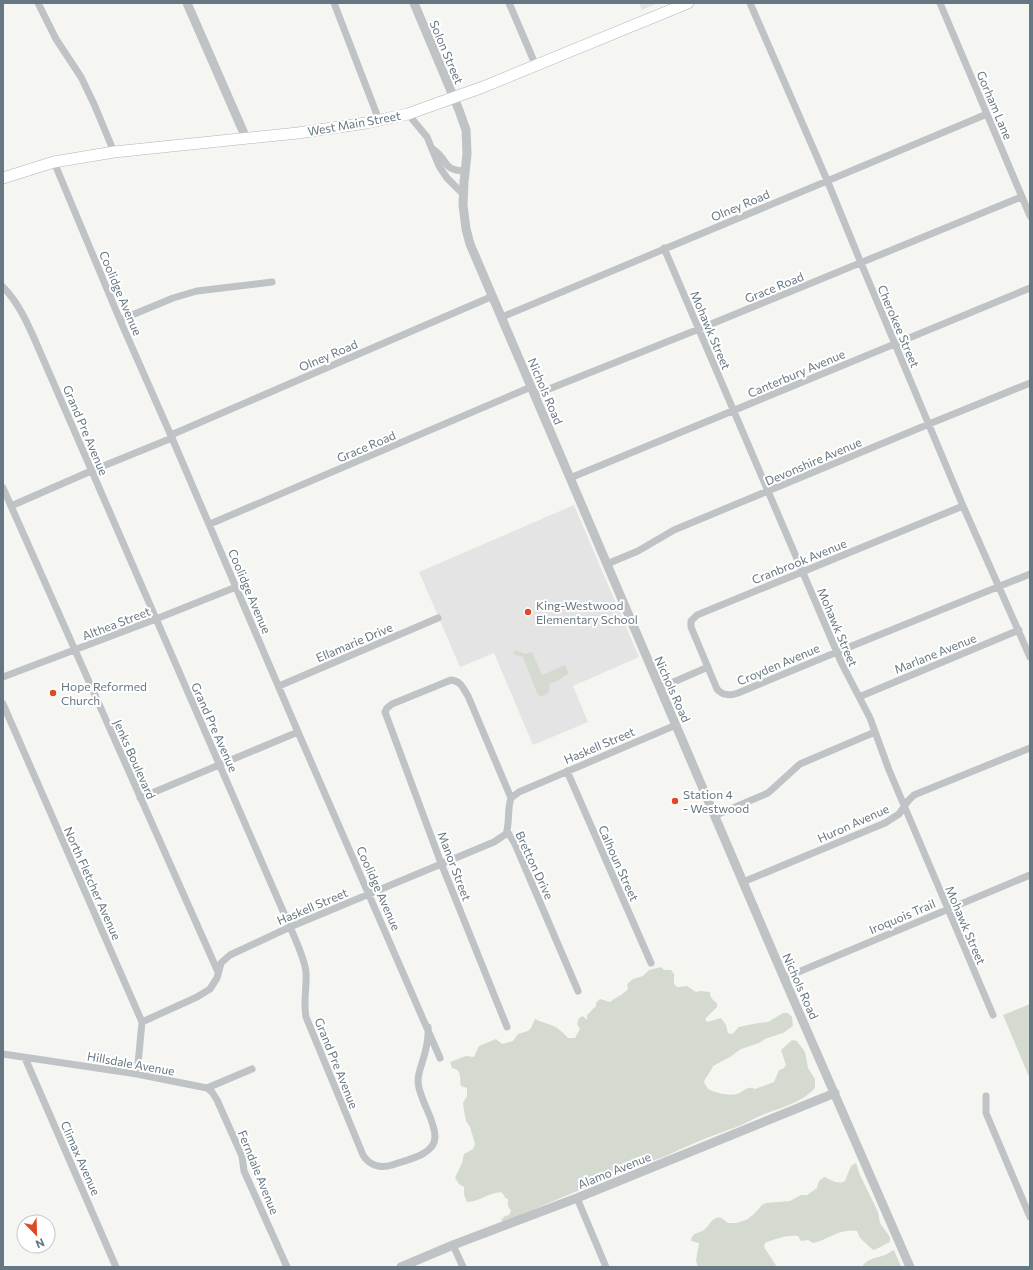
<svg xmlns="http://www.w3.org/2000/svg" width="1033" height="1270" font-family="Commissioner,sans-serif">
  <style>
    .built { fill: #e3e4e3 }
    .green { fill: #d5dad1 }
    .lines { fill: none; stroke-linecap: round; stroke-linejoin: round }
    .primary-casing { stroke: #b0b5b9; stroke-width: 12 }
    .minor { stroke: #bfc3c6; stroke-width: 7 }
    .tertiary { stroke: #bfc3c6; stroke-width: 9 }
    .primary { stroke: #fff; stroke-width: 11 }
    .poi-dot { fill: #e04927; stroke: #fff; stroke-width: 1.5 }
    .labels { text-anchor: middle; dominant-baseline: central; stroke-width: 4; stroke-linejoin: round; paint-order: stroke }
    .street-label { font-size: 12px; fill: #657782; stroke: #fff }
    .poi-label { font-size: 12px; fill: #657782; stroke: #fff; text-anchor: start }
  </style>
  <rect width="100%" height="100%" fill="#f5f5f2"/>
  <path class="built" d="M639,3H658L642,10Z
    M574,505L639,657L573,686L588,722L533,745L494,653L460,667L419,572Z"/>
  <path class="green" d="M515,650L525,654L532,652L542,675L565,665L569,674C562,676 558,683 550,683L549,692L543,696H540L537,693L523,657L513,654Z
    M661,967L664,970H671L674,974V984L677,987L687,986L696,992L700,991L710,992C710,998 713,1000 717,1003V1007L705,1019L707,1022L721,1018L726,1025L728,1033L732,1034L739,1027L758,1023L768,1022L783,1013H788L792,1017L793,1026L783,1033L765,1039L759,1043L741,1049L730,1057L713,1066C711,1072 706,1076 704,1082L708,1089C716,1093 728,1096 737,1094C744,1092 747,1085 755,1089L774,1082L779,1070L784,1068L786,1065L781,1050L792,1040L797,1041L805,1052L808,1068L815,1079V1088C804,1101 782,1108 767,1113C756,1117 745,1124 734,1128C710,1136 689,1145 666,1156C659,1159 653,1160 647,1164C633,1166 621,1174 608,1178L504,1222L501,1220L505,1216L509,1215L511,1211L508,1206V1199L505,1198L504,1195L501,1192C488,1193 479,1202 467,1202L464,1195V1187L459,1184L455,1178L462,1163L464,1154L473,1149L475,1144L470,1127L466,1121L464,1111L463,1103L467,1096V1088L461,1086C459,1079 463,1070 452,1068L450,1062L466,1056L474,1057L479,1046L496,1039L502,1044L513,1041L518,1034L528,1031L531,1028L535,1019C550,1026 555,1023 568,1038H575L580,1029L577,1024L579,1018L583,1016L587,1020V1015L596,1006V1003L600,999L610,1002C616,997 623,995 628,989L627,984L633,979L643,976L649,970Z
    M1030,1004V1079L1003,1015Z
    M856,1163L860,1175L878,1212L880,1223L890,1237V1242C884,1244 879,1249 873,1250L860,1238L857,1231C840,1228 828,1240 813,1243L808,1240L801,1241L798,1236C786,1235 776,1239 765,1243L764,1247L777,1267H698L696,1261L699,1243L691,1241C693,1230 699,1235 705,1229C709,1226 714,1213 723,1219C725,1220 726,1222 728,1223H737L748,1219L755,1213L762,1205L766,1203L790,1201L801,1195H807L817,1188L819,1181L824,1177C832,1180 837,1185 845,1181L851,1166Z
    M894,1250C896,1256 899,1260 901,1267H862C867,1258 877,1258 885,1255C889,1253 891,1251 894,1250Z"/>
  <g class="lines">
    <g class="primary-casing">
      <path id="primary" d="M3,178L54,162L114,152L298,133L366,123L408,114L483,87L688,3"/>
    </g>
    <path class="minor" d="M38,3L56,39L81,77L94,104L114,152
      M334,3L379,120
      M509,3L536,66
      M750,3L827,180L861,263L963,506L1030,657
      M940,3L1030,216
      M408,114L427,137L439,166L447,178L463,194
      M433,149C450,161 441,170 465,171
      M54,162L120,320L172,438L298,732L440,1058
      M664,248L842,664L870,718L889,770L993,1015
      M3,287C17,301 26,320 34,338L290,927C296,941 304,957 306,972C307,987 303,1002 306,1017L363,1155C369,1165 380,1169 392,1165C406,1160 435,1155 435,1137C435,1126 429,1114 425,1105C422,1097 418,1089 418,1081C418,1075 420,1069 422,1063C426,1051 429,1040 428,1027
      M502,317L987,114
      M120,320L173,298L197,291L272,282
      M534,395L699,329L1021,197
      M171,435L493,296
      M570,478L1030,288
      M3,488L218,972
      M11,506L91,471L172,438
      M963,506L697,615L691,621V627L717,689C723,696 730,696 738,693L837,652L1030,574
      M210,524L531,387
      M607,564L638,551L674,530L929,424L1030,383
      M3,677L156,619L236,587
      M279,686L438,618
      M660,688L708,667
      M859,697L1019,630
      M3,704L142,1022L137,1074
      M567,771L651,963
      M140,798L298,732
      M511,798L519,792L676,725
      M714,816L768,793L800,764L875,732
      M507,831L515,844L578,991
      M743,882L885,823L899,814L908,801L914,795L1030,748
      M784,978L1030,875
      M142,1022L197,997L210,989L217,978L221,963L230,955L290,927L494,842L506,834C510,822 507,810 511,798L468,696C463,688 461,681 451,680L392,704L387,708L385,712L441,863L507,1027
      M3,1054L137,1074L207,1088L252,1069
      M25,1058L116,1267
      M207,1088L212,1092L217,1100L242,1156L244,1171L287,1267
      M986,1096V1113L1030,1217
      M577,1198L606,1267
      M453,1245L463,1267"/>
    <path class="tertiary" d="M187,3L246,138
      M414,3L459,110L466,130L467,154L464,182L463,205L466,229L470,244L784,978L910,1267
      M401,1267L453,1245L577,1198L835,1093"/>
    <use href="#primary" class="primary"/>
  </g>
  <g class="poi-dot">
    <circle cx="528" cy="612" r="4"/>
    <circle cx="53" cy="693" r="4"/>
    <circle cx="675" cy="801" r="4"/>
  </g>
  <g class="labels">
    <g class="street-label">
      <text transform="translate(447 52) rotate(67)">Solon Street</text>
      <text transform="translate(995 105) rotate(67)">Gorham Lane</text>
      <text transform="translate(354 123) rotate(-10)">West Main Street</text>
      <text transform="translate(740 205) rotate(-23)">Olney Road</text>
      <text transform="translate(774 287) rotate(-22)">Grace Road</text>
      <text transform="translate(121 293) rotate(67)">Coolidge Avenue</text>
      <text transform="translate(899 326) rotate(67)">Cherokee Street</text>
      <text transform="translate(711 330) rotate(67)">Mohawk Street</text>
      <text transform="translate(328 355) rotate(-23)">Olney Road</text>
      <text transform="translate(796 373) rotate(-23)">Canterbury Avenue</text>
      <text transform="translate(546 391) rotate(67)">Nichols Road</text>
      <text transform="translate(86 430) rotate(67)">Grand Pre Avenue</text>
      <text transform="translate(366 446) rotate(-23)">Grace Road</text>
      <text transform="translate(813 461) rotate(-23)">Devonshire Avenue</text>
      <text transform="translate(799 561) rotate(-22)">Cranbrook Avenue</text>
      <text transform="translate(250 591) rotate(67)">Coolidge Avenue</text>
      <text transform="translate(116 623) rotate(-21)">Althea Street</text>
      <text transform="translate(838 627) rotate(67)">Mohawk Street</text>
      <text transform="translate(354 642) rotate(-23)">Ellamarie Drive</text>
      <text transform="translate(935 653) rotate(-22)">Marlane Avenue</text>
      <text transform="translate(778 664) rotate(-23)">Croyden Avenue</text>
      <text transform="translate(673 689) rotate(66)">Nichols Road</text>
      <text transform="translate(215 727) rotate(66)">Grand Pre Avenue</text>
      <text transform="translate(599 745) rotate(-23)">Haskell Street</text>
      <text transform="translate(135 759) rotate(66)">Jenks Boulevard</text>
      <text transform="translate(853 823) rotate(-24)">Huron Avenue</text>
      <text transform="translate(619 863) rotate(66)">Calhoun Street</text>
      <text transform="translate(535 865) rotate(65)">Bretton Drive</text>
      <text transform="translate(455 866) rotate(69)">Manor Street</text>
      <text transform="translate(93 883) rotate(66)">North Fletcher Avenue</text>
      <text transform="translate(379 888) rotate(66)">Coolidge Avenue</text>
      <text transform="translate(312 906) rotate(-23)">Haskell Street</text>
      <text transform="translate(902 916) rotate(-23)">Iroquois Trail</text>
      <text transform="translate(966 925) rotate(67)">Mohawk Street</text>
      <text transform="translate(801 986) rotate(66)">Nichols Road</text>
      <text transform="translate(131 1063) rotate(10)">Hillsdale Avenue</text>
      <text transform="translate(337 1063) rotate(68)">Grand Pre Avenue</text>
      <text transform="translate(81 1158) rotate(66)">Climax Avenue</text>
      <text transform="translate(614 1170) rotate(-22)">Alamo Avenue</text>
      <text transform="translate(259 1172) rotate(68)">Ferndale Avenue</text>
    </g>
    <g class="poi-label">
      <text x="536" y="605">King-Westwood<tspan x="536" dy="14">Elementary School</tspan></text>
      <text x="61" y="686">Hope Reformed<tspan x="61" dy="14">Church</tspan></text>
      <text x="683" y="794">Station 4<tspan x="683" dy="14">- Westwood</tspan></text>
    </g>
  </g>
  <rect width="1033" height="1270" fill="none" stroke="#657782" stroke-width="8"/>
  <g transform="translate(36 1234) rotate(157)"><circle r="19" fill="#ffffff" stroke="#c1c9cd"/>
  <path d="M0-3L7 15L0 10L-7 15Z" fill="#e04927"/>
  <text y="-6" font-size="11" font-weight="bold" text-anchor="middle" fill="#657782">N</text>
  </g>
</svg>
